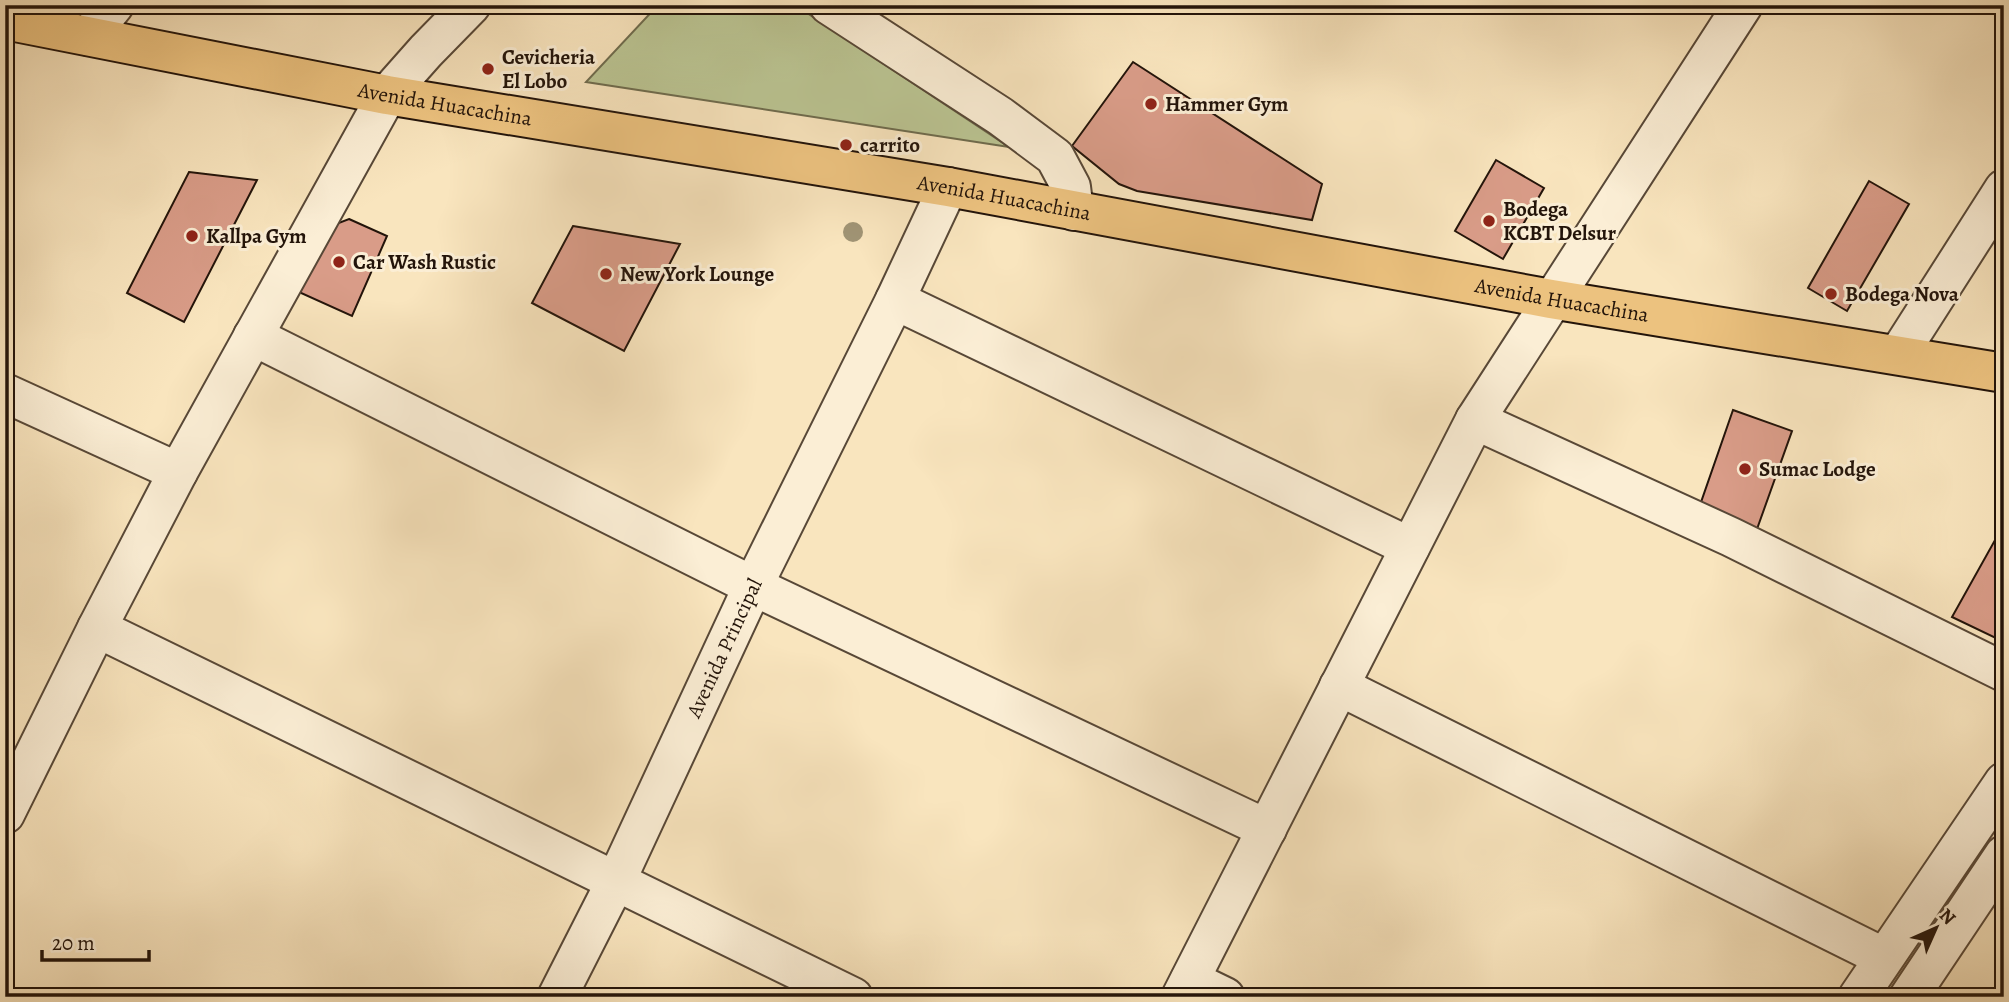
<svg xmlns="http://www.w3.org/2000/svg" width="2009" height="1002" font-family="Alegreya,serif">
  <style>
    .green { fill: #bbc593; stroke: #6f6c4e; stroke-width: 2 }
    .building { fill: #d99c88; stroke: #23140a; stroke-width: 2 }
    .lines { fill: none; stroke-linecap: round; stroke-linejoin: round }
    .minor-casing { stroke: #584837; stroke-width: 42 }
    .major-casing { stroke: #23140a; stroke-width: 42 }
    .minor { stroke: #fbeed5; stroke-width: 38 }
    .major { stroke: #ecc27f; stroke-width: 38 }
    .tree { fill: #a09475 }
    .poi-dot { fill: #8f2418; stroke: #fbeed5; stroke-width: 2.5 }
    .labels { text-anchor: middle; dominant-baseline: central; stroke-width: 6; stroke-linejoin: round; paint-order: stroke }
    .poi-label { font-size: 21px; font-weight: bold; fill: #23140a; stroke: #fbeed5; text-anchor: start }
    .street-label { font-size: 21px; fill: #23140a; stroke: #fbeed5 }
  </style>
  <rect width="100%" height="100%" fill="#f9e5be"/>
  <filter id="stains"><feTurbulence type="fractalNoise" baseFrequency=".00286" numOctaves="4"/><feColorMatrix values="0 0 0 0 .2 0 0 0 0 .09 0 0 0 0 .02 0 0 0 .5 -.17"/></filter>
  <radialGradient id="worn" r=".72"><stop offset=".6" stop-color="#630" stop-opacity="0"/><stop offset="1" stop-color="#630" stop-opacity=".3"/></radialGradient>
  <path class="green" d="M658,5H795L1009,147L586,82Z"/>
  <path class="building" d="M1133,62L1322,184L1312,220L1137,191L1119,184L1072,146Z
    M1496,160L1544,188L1503,259L1455,231Z
    M189,172L257,180L184,322L127,293Z
    M1869,181L1909,204L1847,311L1808,288Z
    M349,219L387,236L352,316L290,288L315,232Z
    M573,226L680,244L624,351L532,303Z
    M1733,410L1792,431L1757,529L1699,508Z
    M2004,524V642L1952,617Z"/>
  <g class="lines">
    <g class="minor-casing">
      <g id="minor">
        <path d="M829,5L1000,116L1055,157L1071,187L1074,211"/>
        <path d="M89,36L114,5"/>
        <path d="M948,187L895,300L1410,547"/>
        <path d="M253,336L753,586L1267,829"/>
        <path d="M1898,355L2004,189"/>
        <path d="M5,393L178,472"/>
        <path d="M1475,420L1731,537L2004,672"/>
        <path d="M97,628L853,997"/>
        <path d="M1339,686L1883,957"/>
        <path d="M5,814L97,628L178,472L387,95L426,51L471,5"/>
        <path d="M1190,980L1225,997"/>
        <path id="s1" d="M557,997L616,881L753,586L895,300"/>
        <path d="M1181,997L1475,420L1743,5"/>
        <path d="M1858,997L2004,782"/>
        <path d="M1909,997L2004,855"/>
      </g>
    </g>
    <g class="major-casing">
      <g id="major">
        <path id="s2" d="M5,20L387,95L948,187L1551,299L2004,373"/>
      </g>
    </g>
    <use href="#minor" class="minor"/>
    <use href="#major" class="major"/>
  </g>
  <circle class="tree" cx="853" cy="232" r="10"/>
  <g class="poi-dot">
    <circle cx="488" cy="69" r="7"/>
    <circle cx="1151" cy="104" r="7"/>
    <circle cx="846" cy="145" r="7"/>
    <circle cx="1489" cy="221" r="7"/>
    <circle cx="192" cy="236" r="7"/>
    <circle cx="339" cy="262" r="7"/>
    <circle cx="606" cy="274" r="7"/>
    <circle cx="1831" cy="294" r="7"/>
    <circle cx="1745" cy="469" r="7"/>
  </g>
  <g class="labels">
    <g class="poi-label">
      <text x="502" y="57">Cevicheria<tspan x="502" dy="24">El Lobo</tspan></text>
      <text x="1165" y="104">Hammer Gym</text>
      <text x="860" y="145">carrito</text>
      <text x="1503" y="209">Bodega<tspan x="1503" dy="24">KCBT Delsur</tspan></text>
      <text x="206" y="236">Kallpa Gym</text>
      <text x="353" y="262">Car Wash Rustic</text>
      <text x="620" y="274">New York Lounge</text>
      <text x="1845" y="294">Bodega Nova</text>
      <text x="1759" y="469">Sumac Lodge</text>
    </g>
    <g class="street-label">
      <text stroke="none"><textPath href="#s2" startOffset="448">Avenida Huacachina</textPath></text>
      <text stroke="none"><textPath href="#s2" startOffset="1015">Avenida Huacachina</textPath></text>
      <text stroke="none"><textPath href="#s2" startOffset="1582">Avenida Huacachina</textPath></text>
      <text stroke="none"><textPath href="#s1" startOffset="387">Avenida Principal</textPath></text>
    </g>
  </g>
  <rect width="2009" height="1002" fill="none" stroke="#f9e5be" stroke-width="28"/>
  <rect x="7" y="7" width="1995" height="988" fill="none" stroke="#23140a" stroke-width="3.5"/>
  <rect x="14" y="14" width="1981" height="974" fill="none" stroke="#23140a" stroke-width="2"/>
  <g transform="translate(1936 928) rotate(45)" stroke="#fbeed5" stroke-width="5" paint-order="stroke">
  <path d="M0-5L12 26L0 18L-12 26Z" fill="#23140a"/>
  <text y="-10" font-size="19" font-weight="bold" text-anchor="middle" fill="#23140a">N</text>
  </g>
  <path d="M42 950v10h107v-10" fill="none" stroke="#23140a" stroke-width="3.5"/>
  <text x="52" y="950" font-size="21" fill="#23140a" stroke="#fbeed5" stroke-width="5" paint-order="stroke">20 m</text>
  <rect width="100%" height="100%" filter="url(#stains)"/>
  <rect width="100%" height="100%" fill="url(#worn)"/>
</svg>
